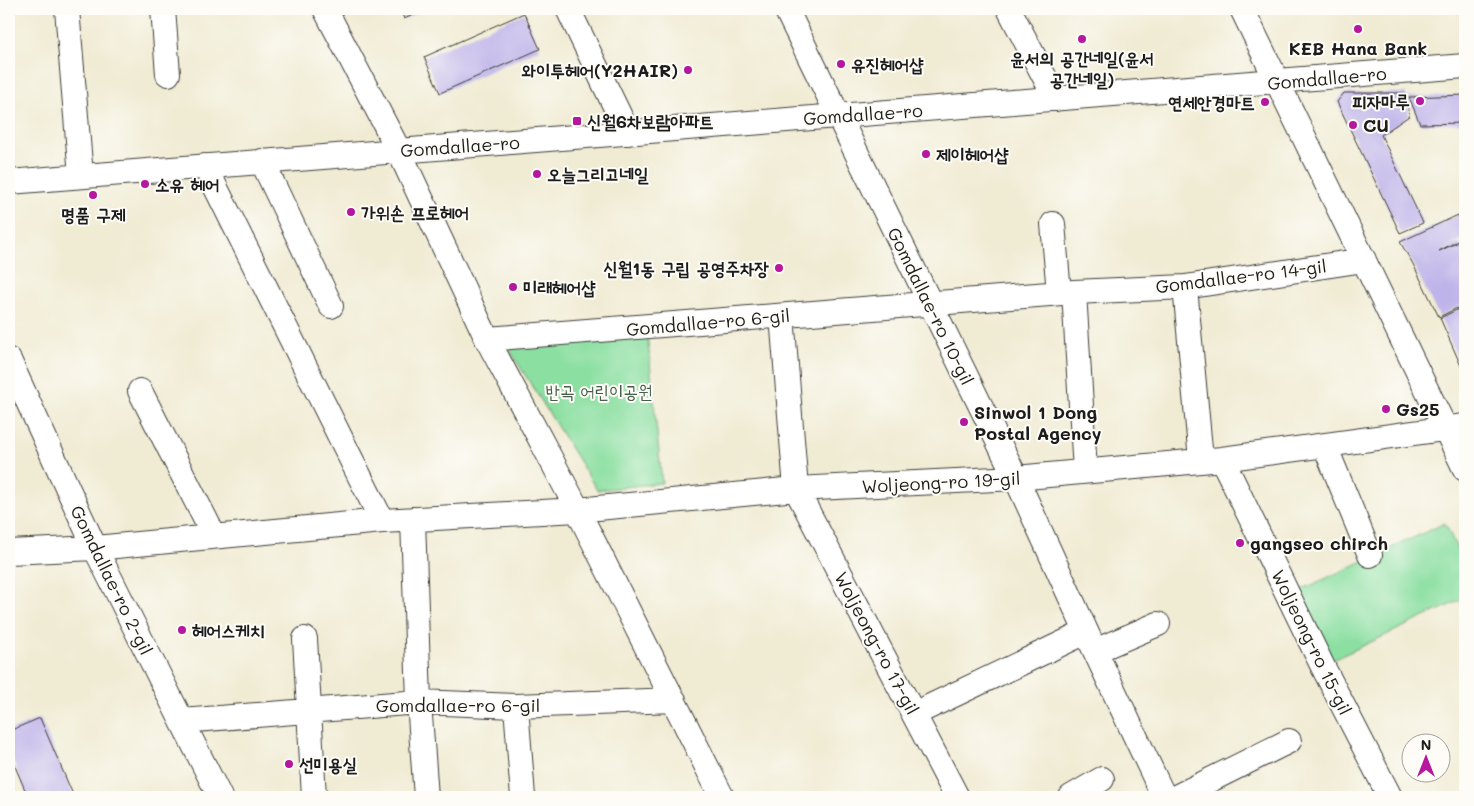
<svg xmlns="http://www.w3.org/2000/svg" width="1474" height="806" font-family="Mali,'Poor Story',sans-serif">
  <style>
    .green { fill: #8bdfa1; stroke: #547e5e }
    .building { fill: #beb4e9 }
    .lines { fill: none; stroke-linecap: round; stroke-linejoin: round }
    .minor-casing { stroke: #3c3b37; stroke-width: 26 }
    .minor { stroke: #fff; stroke-width: 24 }
    .poi-dot { fill: #b5179e; stroke: #fdfcf7; stroke-width: 2 }
    .labels { text-anchor: middle; dominant-baseline: central; stroke-width: 4; stroke-linejoin: round; paint-order: stroke }
    .poi-label { font-size: 18px; font-weight: bold; fill: #1c1c1c; stroke: #fdfcf7; text-anchor: start }
    .street-label { font-size: 18px; fill: #1c1c1c; stroke: #fdfcf7 }
    .park-label { font-size: 18px; fill: #43604b; stroke: #fdfcf7 }
  </style>
  <rect width="100%" height="100%" fill="#fdfcf7"/>
  <filter id="ink" filterUnits="userSpaceOnUse"><feTurbulence type="fractalNoise" baseFrequency=".02" numOctaves="2"/><feDisplacementMap in="SourceGraphic" scale="10" xChannelSelector="R" yChannelSelector="G"/><feConvolveMatrix kernelMatrix="1 2 1 2 8 2 1 2 1" color-interpolation-filters="sRGB"/></filter>
  <filter id="wash" filterUnits="userSpaceOnUse"><feTurbulence type="fractalNoise" baseFrequency=".0096" numOctaves="4" result="noise"/><feDisplacementMap in="SourceGraphic" scale="20" xChannelSelector="R" yChannelSelector="G"/><feGaussianBlur stdDeviation="1.12" result="paint"/><feColorMatrix in="noise" values="0 0 0 0 0 0 0 0 0 0 0 0 0 0 0 0 0 1.4 0 .05"/><feComposite in="paint" operator="in"/></filter>
  <g filter="url(#wash)">
    <rect width="100%" height="100%" fill="#f0ebd3"/>
    <path class="green" d="M647,332L662,483L597,490L507,346Z
      M1445,523L1465,566V598L1322,665L1290,595Z"/>
    <g id="blocks">
      <path class="building" d="M400,9H427L404,19Z
        M524,13L540,49L440,93L424,57Z
        M1344,93H1406L1409,116L1381,135L1423,223L1400,233L1337,102Z
        M1465,95V126L1464,123L1420,124L1409,97Z
        M1458,215L1465,230V237L1439,251L1459,242L1465,255V304L1439,317L1413,264L1400,242Z
        M1465,306V375L1440,318Z
        M40,718L74,797H28L9,752V731Z"/>
    </g>
  </g>
  <g filter="url(#ink)">
    <use href="#blocks" fill-opacity="0" stroke="#3c3b37" stroke-width="1"/>
    <g class="lines">
      <g class="minor-casing">
        <path id="minor" d="M67,9L81,176
          M163,9L168,74
          M325,9L399,151L487,339L571,497L722,797
          M568,9L628,133
          M786,9L1016,478L1095,651L1164,797
          M1009,9L1056,99
          M1242,9L1465,469
          M262,161L331,306
          M205,166L382,521
          M9,182L1465,66
          M1053,224L1059,293
          M1185,287L1201,460
          M1074,292L1085,471
          M782,316L796,489L957,797
          M487,339L1074,292L1185,287L1364,260
          M9,360L95,548L220,797
          M140,391L214,536
          M1325,446L1370,555
          M1222,459L1322,665L1390,797
          M413,519L419,702L426,797
          M9,552L95,548L382,521L577,510L796,489L1016,478L1222,459L1465,426
          M305,639L314,797
          M1095,651L1158,624
          M516,706L523,797
          M914,714L1086,632
          M182,721L419,702L516,706L674,700
          M1071,797L1102,779
          M1176,797L1289,741"/>
      </g>
      <use href="#minor" class="minor"/>
    </g>
  </g>
  <g class="poi-dot">
    <circle cx="1358" cy="29" r="5"/>
    <circle cx="1082" cy="39" r="5"/>
    <circle cx="841" cy="64" r="5"/>
    <circle cx="688" cy="70" r="5"/>
    <circle cx="1420" cy="101" r="5"/>
    <circle cx="1265" cy="102" r="5"/>
    <rect x="572" y="116" width="10" height="10" rx="2.5"/>
    <circle cx="1353" cy="125" r="5"/>
    <circle cx="926" cy="154" r="5"/>
    <circle cx="537" cy="174" r="5"/>
    <circle cx="145" cy="184" r="5"/>
    <circle cx="93" cy="195" r="5"/>
    <circle cx="351" cy="212" r="5"/>
    <circle cx="779" cy="268" r="5"/>
    <circle cx="513" cy="287" r="5"/>
    <circle cx="1386" cy="409" r="5"/>
    <circle cx="964" cy="422" r="5"/>
    <circle cx="1240" cy="543" r="5"/>
    <circle cx="182" cy="630" r="5"/>
    <circle cx="289" cy="764" r="5"/>
  </g>
  <g class="labels">
    <g class="poi-label">
      <text x="1358" y="48" text-anchor="middle">KEB Hana Bank</text>
      <text x="1082" y="58" text-anchor="middle">윤서의 공간네일(윤서<tspan x="1082" dy="21">공간네일)</tspan></text>
      <text x="851" y="64">유진헤어샵</text>
      <text x="678" y="70" text-anchor="end">와이투헤어(Y2HAIR)</text>
      <text x="1410" y="101" text-anchor="end">피자마루</text>
      <text x="1255" y="102" text-anchor="end">연세안경마트</text>
      <text x="587" y="121">신월6차보람아파트</text>
      <text x="1363" y="125">CU</text>
      <text x="936" y="154">제이헤어샵</text>
      <text x="547" y="174">오늘그리고네일</text>
      <text x="155" y="184">소유 헤어</text>
      <text x="361" y="212">가위손 프로헤어</text>
      <text x="93" y="214" text-anchor="middle">명품 구제</text>
      <text x="769" y="268" text-anchor="end">신월1동 구립 공영주차장</text>
      <text x="523" y="287">미래헤어샵</text>
      <text x="1396" y="409">Gs25</text>
      <text x="974" y="412">Sinwol 1 Dong<tspan x="974" dy="21">Postal Agency</tspan></text>
      <text x="1250" y="543">gangseo chirch</text>
      <text x="192" y="630">헤어스케치</text>
      <text x="299" y="764">선미용실</text>
    </g>
    <g class="street-label">
      <text transform="translate(1327 78) rotate(-5)">Gomdallae-ro</text>
      <text transform="translate(863 114) rotate(-4)">Gomdallae-ro</text>
      <text transform="translate(460 146) rotate(-4)">Gomdallae-ro</text>
      <text transform="translate(1241 276) rotate(-7)">Gomdallae-ro 14-gil</text>
      <text transform="translate(931 306) rotate(64)">Gomdallae-ro 10-gil</text>
      <text transform="translate(708 322) rotate(-5)">Gomdallae-ro 6-gil</text>
      <text transform="translate(941 482) rotate(-3)">Woljeong-ro 19-gil</text>
      <text transform="translate(112 580) rotate(64)">Gomdallae-ro 2-gil</text>
      <text transform="translate(1312 642) rotate(64)">Woljeong-ro 15-gil</text>
      <text transform="translate(877 643) rotate(62)">Woljeong-ro 17-gil</text>
      <text x="458" y="705">Gomdallae-ro 6-gil</text>
    </g>
    <g class="park-label">
      <text x="599" y="391">반곡 어린이공원</text>
    </g>
  </g>
  <rect width="1474" height="806" fill="none" stroke="#fdfcf7" stroke-width="30"/>
  <g transform="translate(1426 758)"><circle r="24" fill="#fdfcf7" stroke="#a3a29f"/>
  <path d="M0-4L9 19L0 12L-9 19Z" fill="#b5179e"/>
  <text y="-8" font-size="14" font-weight="bold" text-anchor="middle" fill="#1c1c1c">N</text>
  </g>
</svg>
